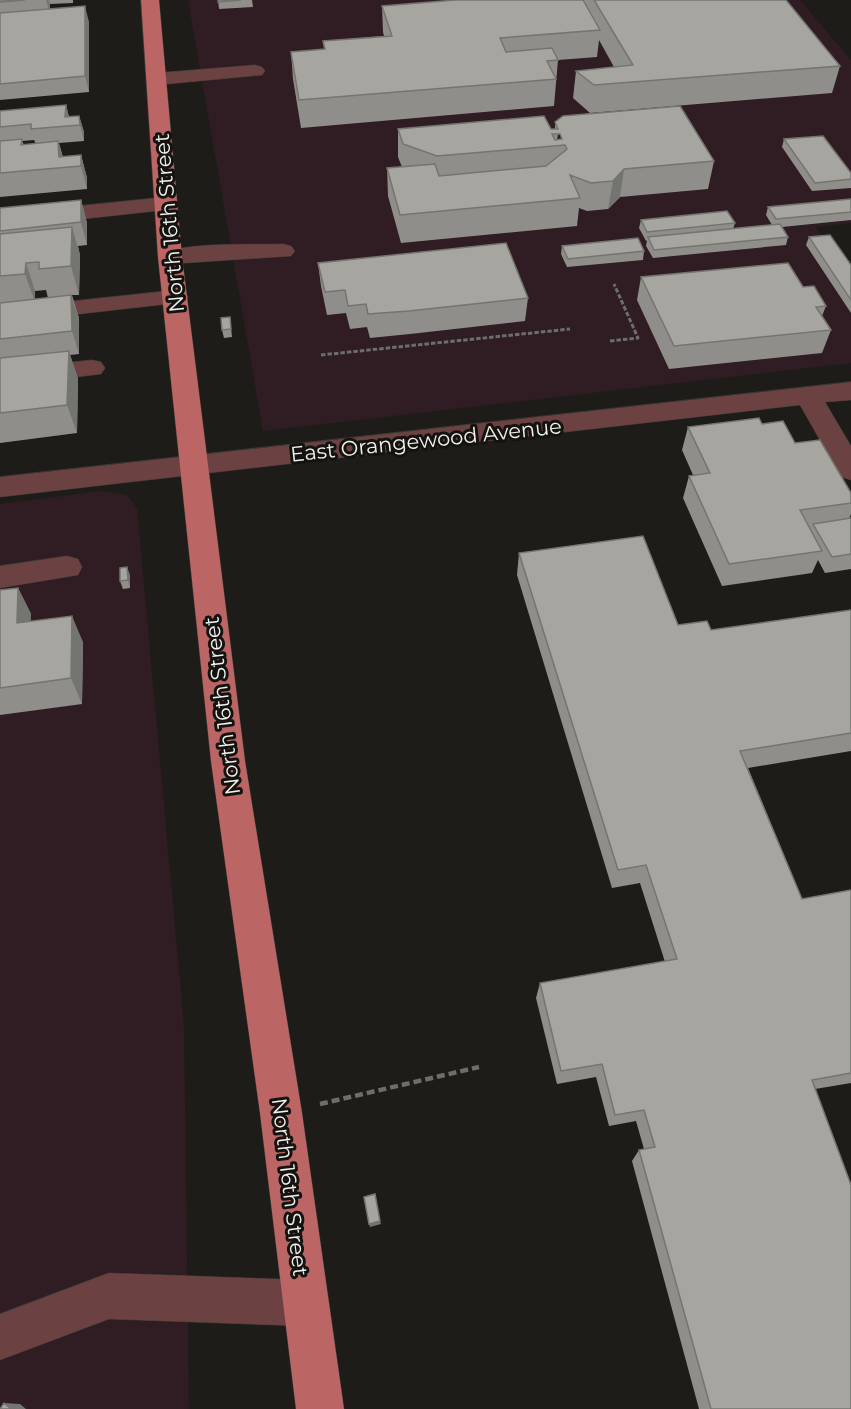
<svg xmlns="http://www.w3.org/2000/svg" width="851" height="1409" font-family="Montserrat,sans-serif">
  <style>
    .commercial { fill: #2f1d23 }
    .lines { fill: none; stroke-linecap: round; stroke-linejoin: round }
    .minor-casing { stroke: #3b3a37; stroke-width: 1 }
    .major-casing { stroke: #3b3a37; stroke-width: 1 }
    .path-far1 { stroke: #6d6d6a; stroke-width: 3; stroke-dasharray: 4.5 2; stroke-linecap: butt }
    .path { stroke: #6d6d6a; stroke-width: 4.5; stroke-dasharray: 8 4; stroke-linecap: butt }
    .minor { fill: #6b4241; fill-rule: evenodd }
    .major { fill: #bb6665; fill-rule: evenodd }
    .wall { fill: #8f8e8a; fill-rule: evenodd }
    .shaded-wall { fill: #747470 }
    .building { fill: #a6a5a0; stroke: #747470; stroke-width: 1.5; fill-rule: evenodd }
    .labels { text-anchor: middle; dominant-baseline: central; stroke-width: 6; stroke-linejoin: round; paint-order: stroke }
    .street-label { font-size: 21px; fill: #f0f0ed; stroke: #141310 }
  </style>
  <rect width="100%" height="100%" fill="#1d1c19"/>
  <path class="commercial" d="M188,0H800L851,60V223L816,227L851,278V363L263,431Z
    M101,491L127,495L137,508L184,1026L189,1409H0V504Z"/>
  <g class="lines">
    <g class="minor-casing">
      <path id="minor" d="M255,65L262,67L265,71L262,75L157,85L150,83L147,79L150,75L157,73Z
        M166,197L174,199L177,204L174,209L0,228V214Z
        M283,244L291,246L295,251L291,256L170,264L162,262L158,257L162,252C201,242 243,245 283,244Z
        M176,290L185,292L188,297L185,302L0,323V309Z
        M92,360L101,362L105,368L101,374L0,386V370Z
        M851,382V400L825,402L851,446V480L841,477L800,405L0,497V477Z
        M67,556L78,559L82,567L78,575L0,588V566Z
        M109,1273L304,1280L320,1287L327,1303L320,1319L304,1326L109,1319L0,1360V1314Z"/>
    </g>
    <g class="major-casing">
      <path id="major" d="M141,0H159L182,257L245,761L302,1113L344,1409H296L260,1113L211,761L158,257Z"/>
    </g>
    <path class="path-far1" d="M610,341L638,338L614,284
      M321,355L570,329"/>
    <path class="path" d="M320,1104L479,1067"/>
    <use href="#minor" class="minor"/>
    <use href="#major" class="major"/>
  </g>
  <path class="wall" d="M0,0H73V3L50,4V9L89,22V92L0,100Z
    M218,0H252L253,7L219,9Z
    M456,0H786L840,66L832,93L590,113L573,98L576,71L614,67L599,40L597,57L558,60L554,106L301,128L293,79L291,52L324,49L323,41L384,36L383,32L382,6Z
    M66,105L69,117L79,116L84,132V141L59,143L63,157L81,155L87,178V189L0,197V111ZM34,140L36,144L24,145L22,141Z
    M555,122L714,161L708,189L620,197L608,209L587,211L579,208L577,226L401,243L388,196L387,168L402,167L398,157V129H555ZM558,134H560L562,139L557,140Z
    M784,139L851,173V188L812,191L782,147Z
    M851,199V220L782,227L788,237L786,245L653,258L646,246L647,240L646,241L639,228L641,220L735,223L733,229L772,225L766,215L768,207Z
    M81,200L87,223V245L78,246L80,255L79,295H72L79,318V354L70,355L78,379L77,433L0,443V208ZM46,290L48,298L35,299V291Z
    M809,237L851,265V313L806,245Z
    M562,246L644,251L643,260L567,267L561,254Z
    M318,263L528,298L525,321L410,334L370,338L367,327L350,329L346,313L327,315L321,286Z
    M641,277L826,306L822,316L831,330L822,353L669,369L637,300Z
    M230,317L232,337L224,338L222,330Z
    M762,424L795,443L851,493V514L849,519L851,518V569L825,573L818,560L812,573L722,586L683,498L689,476L693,475L682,450L688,427Z
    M519,553L678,625L711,630L851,610V751L748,768L802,899L851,890V1083L815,1089L851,1409H699L632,1161L639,1150L644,1149L636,1121L609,1126L596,1077L557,1084L536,998L540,983L665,962L640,883L612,888L517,575Z
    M130,575V588L123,589L120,581Z
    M18,588L31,614L30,621L83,642L82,704L0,715V590Z"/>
  <path class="shaded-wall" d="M46,0H49L50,4V14Z
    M85,6L89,22V92L85,76Z
    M66,105L70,121L65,117Z
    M79,116L84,132V141L80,125Z
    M58,141L65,164L59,157Z
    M81,155L87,178V189L81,166Z
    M624,169L620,197L608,209L613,181Z
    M81,200L87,223V245L81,222Z
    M72,227L80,255L79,295L71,266Z
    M26,263L35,291V302L25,274Z
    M71,295L79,318V354L72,331Z
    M69,351L78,379L77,433L67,405Z
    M127,567L130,575V588L128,580Z
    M18,588L31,614L30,649L17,623Z
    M72,616L83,642L82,704L71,678Z
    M380,1221L381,1224L370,1227L369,1224Z
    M4,1403L20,1404L26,1409H11Z"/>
  <path class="building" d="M0,0H25L0,2Z
    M218,0H241L218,2Z
    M456,0H583L600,30L500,38L506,52L552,48L558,60L547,61L556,79L299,100L291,52L325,49L323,41L392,36L382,6Z
    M594,0H786L840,66L594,85L576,71L633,65Z
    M85,6V76L0,84V13Z
    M66,105L65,117L79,116L80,125L31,129V124L0,127V111Z
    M680,106L714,161L624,169L613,181L591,183L570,175L580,198L400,215L387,168L435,164L439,176L546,166L567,149L565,145L437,156L403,144L398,129L544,116L551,129H558L555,122L563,116ZM552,134H560L562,139L555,140Z
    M823,136L851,173V179L815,183L784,139Z
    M22,139L21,145L58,141L59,157L81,155V166L0,173V141Z
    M851,199V212L776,219L768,207Z
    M81,200V222L0,231V208Z
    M727,211L735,223L647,232L641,220Z
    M780,224L788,237L654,250L648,237Z
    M72,227L71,266L39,269V262L26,263L25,274L0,276V234Z
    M830,235L851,265V300L809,237Z
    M638,238L644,251L568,259L562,246Z
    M506,243L528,298L409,311L368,314L366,304L348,306L345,290L325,292L318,263Z
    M788,263L803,287L814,286L826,306L816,307L831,330L674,346L641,277Z
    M71,295L72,331L0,339V303Z
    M230,317L231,329L222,330L221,318Z
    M69,351L67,405L0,413V358Z
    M759,418L762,424L783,421L795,443L820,440L851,493V503L800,510L822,551L729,564L689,476L710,473L688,427Z
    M851,518V554L832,557L813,524Z
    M643,536L678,625L707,621L711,630L851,610V733L740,751L802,899L851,890V1073L812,1080L851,1185V1409H711L639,1150L655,1147L644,1110L615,1115L602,1064L561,1071L540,983L677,959L646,865L618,870L519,553Z
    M127,567L128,580L120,581V568Z
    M18,588L17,623L72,616L71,678L0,688V590Z
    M375,1194L380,1221L369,1224L364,1197Z
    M4,1403L11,1409H0Z"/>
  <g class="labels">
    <g class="street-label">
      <text transform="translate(169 223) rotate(-95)">North 16th Street</text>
      <text transform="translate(426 440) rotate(-6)">East Orangewood Avenue</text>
      <text transform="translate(222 706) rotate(-97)">North 16th Street</text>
      <text transform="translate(290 1187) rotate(83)">North 16th Street</text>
    </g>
  </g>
</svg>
